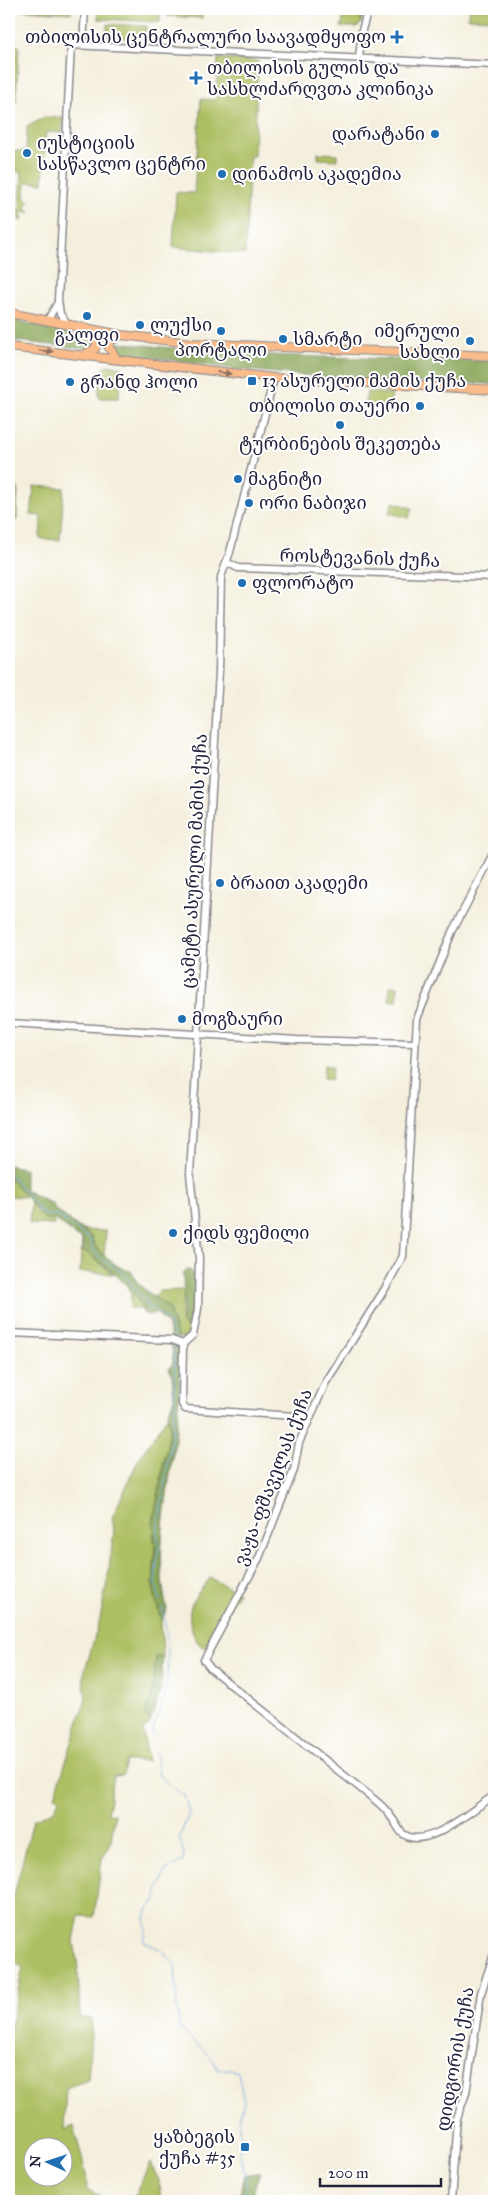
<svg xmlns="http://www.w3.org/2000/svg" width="503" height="2210" font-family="'IM FELL Great Primer','Noto Serif Georgian',serif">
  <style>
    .green { fill: #adbf63; stroke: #68704f; fill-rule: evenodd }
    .forest { fill: #8aa659; stroke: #56644a }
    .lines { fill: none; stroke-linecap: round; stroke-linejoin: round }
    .stream { stroke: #76a9e2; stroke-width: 1 }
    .tertiary-casing { stroke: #8b888c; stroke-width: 9 }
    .trunk-casing { stroke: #8b888c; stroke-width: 10 }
    .tertiary { stroke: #fff; stroke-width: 6 }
    .trunk { stroke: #fabc8b; stroke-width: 8 }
    .oneway { fill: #8e6f63 }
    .poi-dot { fill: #1f6fb2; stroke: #fff; stroke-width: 2 }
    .labels { text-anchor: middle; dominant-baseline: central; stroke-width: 4; stroke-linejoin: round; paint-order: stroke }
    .poi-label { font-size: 18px; fill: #22223b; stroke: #fff; text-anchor: start }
    .street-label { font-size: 18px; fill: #22223b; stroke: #fff }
  </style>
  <rect width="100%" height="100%" fill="#fff"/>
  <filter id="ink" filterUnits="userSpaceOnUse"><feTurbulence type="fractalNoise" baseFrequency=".02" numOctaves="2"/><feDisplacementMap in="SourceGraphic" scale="10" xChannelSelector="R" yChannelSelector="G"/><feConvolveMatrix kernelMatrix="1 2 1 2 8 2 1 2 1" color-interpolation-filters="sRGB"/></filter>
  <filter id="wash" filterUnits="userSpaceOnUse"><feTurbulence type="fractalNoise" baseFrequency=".0096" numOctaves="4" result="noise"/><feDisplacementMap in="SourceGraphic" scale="20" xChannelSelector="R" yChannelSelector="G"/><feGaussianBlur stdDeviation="1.12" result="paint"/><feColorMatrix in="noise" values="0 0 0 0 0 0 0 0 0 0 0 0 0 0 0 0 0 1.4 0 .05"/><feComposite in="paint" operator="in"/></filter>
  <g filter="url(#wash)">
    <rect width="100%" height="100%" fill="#f4efdd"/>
    <path class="green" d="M9,9H71V13Z
      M99,9H160V22L98,19Z
      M167,9H202V18L167,16Z
      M299,9H340L339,13L299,11Z
      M469,9H494V19L468,18Z
      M344,15L362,17L361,24L356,27H341Z
      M107,24L146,26L145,39L107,37Z
      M9,45L19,46L16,101H9Z
      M218,58L258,61L254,156H250L245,254L173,247L176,192L194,193L201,99L216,100Z
      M45,117L63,118L62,133L46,132L43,183L26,182L25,199L30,201L27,203L26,210L30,212H21L23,220H19L22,172L9,171V151H26L27,127Z
      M318,153L337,154V160L318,159Z
      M106,365L121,367L119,398H99V375Z
      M367,392L392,394L389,409L365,404Z
      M34,486L64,488L60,540L40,539L41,516L31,515Z
      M9,487H18L17,520L9,519Z
      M393,502L412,508L409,518L389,513Z
      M390,986H398L397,1001L389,1000Z
      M324,1065L332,1066L331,1080L323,1079Z
      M9,1177L27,1197L9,1196Z
      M31,1201L36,1211L46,1220L54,1219V1225L29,1224Z
      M82,1230L106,1231L104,1256L94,1246L92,1237Z
      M82,1238L83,1251L88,1253L113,1274L80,1272Z
      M131,1289L142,1306V1309L130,1308Z
      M184,1290L181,1317L183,1325L190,1329L192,1326L190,1336L186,1338H178L168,1307L154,1297L159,1291Z
      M167,1417L170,1429L153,1523L155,1551L153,1587L161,1621L163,1656L156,1657L153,1690L145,1715L150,1723L143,1731L148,1761H126L123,1775L113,1776L108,1813L115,1814L111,1841L102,1859L94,1917L79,1916L74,1940L78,1968L80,2017L92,2019L88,2080L66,2088L64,2130L74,2126L86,2174L87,2190L114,2201H9V2034L23,1967L9,1960V1915L33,1820L55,1810L59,1799L55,1796L86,1698L83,1677L100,1619L108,1576L114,1530L112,1518L138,1460ZM32,2148H62V2178H32Z
      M210,1578L238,1592L210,1645L205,1648C199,1646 196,1640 193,1634C184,1606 194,1598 210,1578Z
      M150,2163L159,2180L161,2201H132Z"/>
    <path class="forest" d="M9,319L90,337L93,339L94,345L92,348L84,349L9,340Z
      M117,342C242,358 368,358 494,361V384L356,380L233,369L115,352L112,345Z
      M9,1165L25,1168V1190L54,1205V1209L92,1237C92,1249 120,1271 131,1271C138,1289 155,1296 168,1307L178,1338H171L167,1324L157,1313L148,1315L143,1313C139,1290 106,1267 88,1253L83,1252L82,1238L77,1237L55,1219L46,1220L9,1177Z
      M186,1270H190C199,1276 197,1321 189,1329L181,1322L184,1307L183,1273Z
      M172,1343L179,1345L181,1349C180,1386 178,1423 172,1460C165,1510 155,1560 167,1609L161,1621L153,1587L155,1551L153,1523L170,1429L167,1417L174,1398L172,1376L169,1369L173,1363Z
      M163,1656L161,1690L150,1723L145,1715L153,1690L156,1657Z
      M260,2172L250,2201H238L244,2175Z"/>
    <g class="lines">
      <path class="stream" d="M9,1173L44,1215H56L91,1240C91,1258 111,1263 123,1273C129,1279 132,1287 138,1292C142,1297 145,1298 147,1305C161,1315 171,1320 174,1338
        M161,1601L155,1582L159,1545L157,1533L172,1435L175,1402L174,1345
        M152,1735C154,1721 161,1711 164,1698C170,1669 169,1635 162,1607
        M156,1751L159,1776L184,1796L187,1805L189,1814L179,1838L184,1853L183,1861L165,1871L155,1901L148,1908L145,1918L146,1929L144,1942L162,1950L175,1965L177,2008L180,2029L213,2059L218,2070L230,2069L238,2072L244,2101L239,2121L240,2151
        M238,2201L246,2194V2176L240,2154"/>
    </g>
  </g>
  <g filter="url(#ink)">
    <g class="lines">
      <g class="tertiary-casing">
        <path id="tertiary" d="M83,45L85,9
          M359,58L362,30L368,9
          M47,321L57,304
          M67,324L60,314L58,300L71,45L494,65
          M226,562L238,568L494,577
          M494,852L452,932L417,1019L403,1256L386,1287L326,1382L299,1443L294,1470L259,1558L204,1660L211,1669L375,1800C381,1805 387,1810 391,1817C395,1821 398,1829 402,1833C426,1853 474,1807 494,1796
          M9,1023L297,1040L414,1043
          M9,1333L172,1340L183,1344
          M183,1344L193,1335L198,1309L199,1258L190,1174L219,671L221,577L230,552L274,378
          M183,1344L182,1404L185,1409L311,1417
          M451,2201L457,2118L466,2093L481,1993L494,1954"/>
      </g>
      <g class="trunk-casing">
        <path id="trunk" d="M9,313L121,335L191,343L494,356
          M9,347L274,378L494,390
          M85,354L95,349C100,340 94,335 87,329
          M116,358L108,346L110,341L121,335"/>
      </g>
      <use href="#tertiary" class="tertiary"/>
      <use href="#trunk" class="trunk"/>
    </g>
    <defs><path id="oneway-solid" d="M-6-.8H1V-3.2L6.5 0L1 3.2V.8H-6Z" transform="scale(1.25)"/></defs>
    <g class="oneway">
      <use href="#oneway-solid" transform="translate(46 351) rotate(6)"/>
      <use href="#oneway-solid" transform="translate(224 373) rotate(7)"/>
    </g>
  </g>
  <g class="poi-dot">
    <path d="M394.5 29.5h5v5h5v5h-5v5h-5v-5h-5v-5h5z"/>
    <path d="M193.5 70.5h5v5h5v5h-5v5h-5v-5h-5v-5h5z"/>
    <circle cx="435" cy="134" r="5"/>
    <circle cx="27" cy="153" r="5"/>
    <circle cx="222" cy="174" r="5"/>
    <circle cx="87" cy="316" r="5"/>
    <circle cx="140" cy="325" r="5"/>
    <circle cx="221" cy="331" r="5"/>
    <circle cx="283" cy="339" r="5"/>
    <circle cx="470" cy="341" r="5"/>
    <rect x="247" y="376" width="10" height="10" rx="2.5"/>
    <circle cx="70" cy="382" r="5"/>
    <circle cx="420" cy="406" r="5"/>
    <circle cx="340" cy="425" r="5"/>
    <circle cx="238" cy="479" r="5"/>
    <circle cx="249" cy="503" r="5"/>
    <circle cx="242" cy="583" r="5"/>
    <circle cx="220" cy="883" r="5"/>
    <circle cx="182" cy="1019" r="5"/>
    <circle cx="173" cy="1233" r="5"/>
    <rect x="240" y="2142" width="10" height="10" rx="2.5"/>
  </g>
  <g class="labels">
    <g class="poi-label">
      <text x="386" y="37" text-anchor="end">თბილისის ცენტრალური საავადმყოფო</text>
      <text x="207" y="68">თბილისის გულის და<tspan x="207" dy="21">სასხლძარღვთა კლინიკა</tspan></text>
      <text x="425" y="134" text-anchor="end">დარატანი</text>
      <text x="37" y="143">იუსტიციის<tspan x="37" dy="21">სასწავლო ცენტრი</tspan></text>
      <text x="232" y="174">დინამოს აკადემია</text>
      <text x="150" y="325">ლუქსი</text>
      <text x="460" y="331" text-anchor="end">იმერული<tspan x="460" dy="21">სახლი</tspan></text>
      <text x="87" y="335" text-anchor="middle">გალფი</text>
      <text x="293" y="339">სმარტი</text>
      <text x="221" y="350" text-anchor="middle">პორტალი</text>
      <text x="262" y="381">13 ასურელი მამის ქუჩა</text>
      <text x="80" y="382">გრანდ ჰოლი</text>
      <text x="410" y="406" text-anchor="end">თბილისი თაუერი</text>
      <text x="340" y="444" text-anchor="middle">ტურბინების შეკეთება</text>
      <text x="248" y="479">მაგნიტი</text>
      <text x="259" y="503">ორი ნაბიჯი</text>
      <text x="252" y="583">ფლორატო</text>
      <text x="230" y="883">ბრაით აკადემი</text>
      <text x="192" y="1019">მოგზაური</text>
      <text x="183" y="1233">ქიდს ფემილი</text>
      <text x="235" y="2137" text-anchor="end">ყაზბეგის<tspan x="235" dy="21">ქუჩა #35</tspan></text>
    </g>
    <g class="street-label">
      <text transform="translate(360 558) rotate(2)">როსტევანის ქუჩა</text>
      <text transform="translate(194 861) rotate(-87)">ცამეტი ასურელი მამის ქუჩა</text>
      <text transform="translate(273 1477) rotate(-69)">ვაჟა-ფშაველას ქუჩა</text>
      <text transform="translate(455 2059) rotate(-80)">დიდგორის ქუჩა</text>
    </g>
  </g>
  <rect width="503" height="2210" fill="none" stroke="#fff" stroke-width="30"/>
  <g transform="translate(48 2162) rotate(273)"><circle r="24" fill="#ffffff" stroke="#a7a7b1"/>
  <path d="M0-4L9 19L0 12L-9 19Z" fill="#1f6fb2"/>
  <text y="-8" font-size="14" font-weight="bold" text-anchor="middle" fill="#22223b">N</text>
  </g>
  <path d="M320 2178v8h121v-8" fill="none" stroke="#22223b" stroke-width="2.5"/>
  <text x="328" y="2178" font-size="15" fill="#22223b" stroke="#ffffff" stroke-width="4" paint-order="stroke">200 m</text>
</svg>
